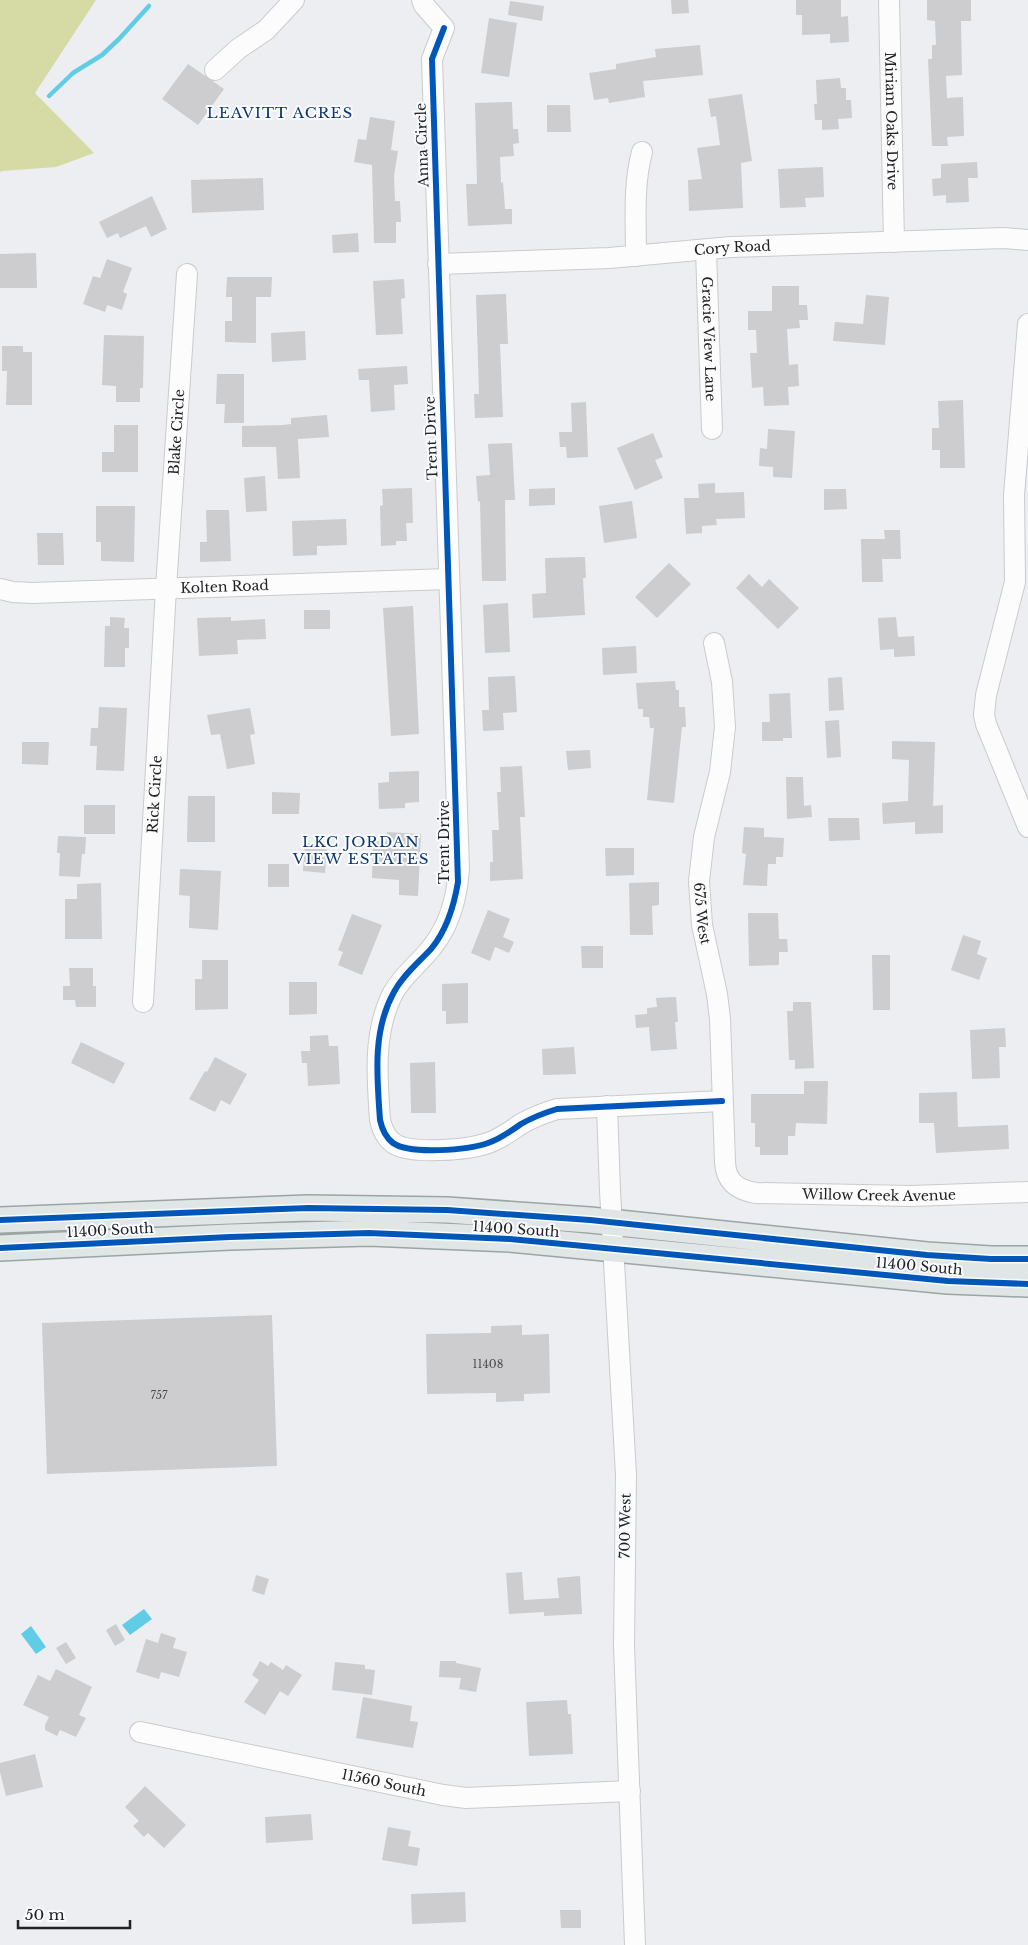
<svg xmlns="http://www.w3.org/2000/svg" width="1028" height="1945" font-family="'Libre Baskerville',serif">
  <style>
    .green { fill: #d6daa5 }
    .water { fill: #61cce6 }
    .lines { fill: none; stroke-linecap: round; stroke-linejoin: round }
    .stream { stroke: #61cce6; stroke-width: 4.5 }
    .building { fill: #cdccce }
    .minor-casing { stroke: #cbcbcd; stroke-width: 22 }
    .major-casing { stroke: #9aa5a5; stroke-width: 28 }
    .minor { stroke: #fcfcfd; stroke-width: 20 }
    .major { stroke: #e0e6e5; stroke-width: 25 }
    .cycleway-casing { stroke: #fafbff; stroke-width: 9 }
    .cycleway { stroke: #0057b8; stroke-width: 6 }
    .labels { text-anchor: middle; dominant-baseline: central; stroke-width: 4; stroke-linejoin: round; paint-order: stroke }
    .number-label { font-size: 11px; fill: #4c4c4e }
    .street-label { font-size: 14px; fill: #212224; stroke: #fafbff }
    .neighbourhood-label { font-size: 15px; letter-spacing: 1px; fill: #0f386c; stroke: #fafbff }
  </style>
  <rect width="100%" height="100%" fill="#edeef1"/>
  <path class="green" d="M0,0H96L35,93L94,153L56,167L2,171L0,172Z"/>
  <path class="water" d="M144,1609L152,1619L130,1635L122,1625Z
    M31,1626L46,1647L36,1654L21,1634Z"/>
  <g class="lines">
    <path class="stream" d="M49,96L73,73L102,55L119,39L149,6"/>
  </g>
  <path class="building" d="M671,0H688L689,13L672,14Z
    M796,0H841V17L848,16L849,42L830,43V34L802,35V15H796Z
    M927,0H971V21H961L962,75L946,76L947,98L963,97L964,136L947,137L948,146H932L928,59H932V45H936L935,21L927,20Z
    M510,1L544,6L542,21L508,15Z
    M489,18L517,23L509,77L481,73Z
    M700,45L703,75L643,81L645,97L609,103L608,98L594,100L589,73L616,69V64L656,57L655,49Z
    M188,64L224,89L198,125L162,99Z
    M840,78L841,88H846V100H851L852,118L838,119L839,129L822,130V120H815L814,104H817L816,80Z
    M742,94L752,161L741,163L743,208L689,211L688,180L702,179L697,148L720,145L716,116L711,117L708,99Z
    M512,102L513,129H518L519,143L513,144L514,156L500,157L501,183L503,182L505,209H512V224L468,226L466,184H477L475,103Z
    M547,105H570L571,132H547Z
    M370,117L395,121L391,150L398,151L394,176L395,201H400L401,222H396V243H374L372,165L354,162L358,139L366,140Z
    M977,162L978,178H968L969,202L946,203V195L933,196L932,179L941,178V164Z
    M823,167L824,197L805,198L806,207L780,208L778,169Z
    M263,178L264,210L192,213L191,180Z
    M152,196L167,229L151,237L146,226L120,238L118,233L107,238L99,222Z
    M358,233L359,252L333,253L332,235Z
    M36,253L37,288H0V254Z
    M107,259L132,268L123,292L127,294L122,310L107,305L105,312L83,304L93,276L100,278Z
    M227,277H272L271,297H256V343L225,342V321H232V297H226Z
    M404,279L405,298L401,299L403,334L376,335L373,281Z
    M772,286H799V305H807L808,320H799L800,328L787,329L789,365L798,364L799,386L788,387L789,405L764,406L763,387L752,388L750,353H757L756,330H748V311H772Z
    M506,294L508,344H500L503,417L475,418L474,394H479L476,295Z
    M866,295L889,297L885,345L833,341L835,322L863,324Z
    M305,331L306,360L272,362L271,333Z
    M104,335L144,336L143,388H140V402H116V386L102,385Z
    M2,346H23V352H32V405H6L7,371H2Z
    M407,366L408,384L394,385L395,410L371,412L369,380H359L358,369Z
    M217,374H244V423H224L225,404H216Z
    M963,400L965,468H940V450H932V428H939L938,401Z
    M586,402L588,457L567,458L566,447H560L559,432H572L571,403Z
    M327,415L329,437L298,439L300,478L278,479L276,447H242V426L283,425L291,424V418Z
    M114,425H138V472H102V452H114Z
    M768,429L795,431L792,478L773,477V467L759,466L760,448L767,449Z
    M653,433L663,457L655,460L663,478L635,490L617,448Z
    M512,443L515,500H505L506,581H482L480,501L478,502L476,476L490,475L488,444Z
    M265,476L267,511L246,512L244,478Z
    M715,483V493L744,492L745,518L716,519L717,525L702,526V533L686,534L684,498H699L698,484Z
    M412,488L413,523H406L407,541H396V545L381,546L380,506L383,505L382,489Z
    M555,488V505L529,506V489Z
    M824,489H846L847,509L824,510Z
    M632,501L637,538L604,543L599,506Z
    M96,506H135L134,562L101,561V542H96Z
    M206,510H229L231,561L200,562V542H207Z
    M346,519L347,545L317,546V555L293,556L292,521Z
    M884,530H900L901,559H882L883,582H862L861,539H885Z
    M37,533H63L64,565H38Z
    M585,557L586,578H583L585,615L533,618L532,594L546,593L545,558Z
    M669,563L691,584L657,618L635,597Z
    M749,574L762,587L769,579L799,608L778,629L736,588Z
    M508,603L510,652L485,653L483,605Z
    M413,606L419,734L391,736L383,608Z
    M304,610H330V629H304Z
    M110,617L125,618L124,628H129V648H125V667H104L105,626H110Z
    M231,617V621L265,619L266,639L237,640L238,654L199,656L197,618Z
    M896,617L898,637L914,636L915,656L894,657V649L880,650L878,618Z
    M636,646L637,673L603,675L602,648Z
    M515,676L517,712L503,713L504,730L483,731L482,710H489L488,677Z
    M842,677L844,710L829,711L828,678Z
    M675,681L676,690H679V707H685L686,727H682L674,803L647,800L654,728H650L649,717H643V709H638L636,683Z
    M790,693L792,738H783V741H762V722H770L769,694Z
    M99,707L127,708L124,771L96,770L97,746H90L91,728H98Z
    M250,708L255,734L250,735L255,764L227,769L220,734L211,735L207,715Z
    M839,720L841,757L827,758L825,721Z
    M892,741L935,742L933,806L943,805V833L915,834V822L883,824L882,803L908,801L909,760L892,759Z
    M22,742H49L48,765L22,764Z
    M590,750L591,768L568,770L566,751Z
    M522,766L525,817H520L523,879L490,881V862H493L492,830H499L497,792H501L500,767Z
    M419,771V802L405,803V808L379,809L378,783L389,782V772Z
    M786,777H803L804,806L811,805L812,817L787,819Z
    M272,792L300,793L299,814H272Z
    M188,796H215V842H187Z
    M84,805H115V834H84Z
    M828,818H859L860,840L829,841Z
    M744,827L764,828V837L784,838L783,857H776V864H768L767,886L743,885L746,854L742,853Z
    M387,832L421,834L418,896L399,895V880L372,878L373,841L386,842Z
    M58,836L86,837L85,854H82L80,877L59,876L60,853H57Z
    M305,843L327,844L325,873L303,871Z
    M605,848H634V875L606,876Z
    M268,864H289V887H268Z
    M180,869L221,871L218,930L189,928L190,896L179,895Z
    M659,882V905L652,906L653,935H630L629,883Z
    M101,883L102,939H65V899H77V884Z
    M488,910L510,919L503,937L514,942L509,953L495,947L490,961L471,953Z
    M748,913H778L779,939H787L788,952H779V965L749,966Z
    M352,914L382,925L362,975L338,965L343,952L338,950Z
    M963,935L981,941L977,954L987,958L979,980L951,970Z
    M581,946H603V968H582Z
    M872,955H890V1010H873Z
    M202,960H228V1009L195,1010V979H202Z
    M69,968H93V986H96V1007H76L75,1000H63V986H70Z
    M289,982H317V1014L289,1015Z
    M468,983V1023L446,1024V1011H442V984Z
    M676,997L678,1022H675L677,1049L651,1051L649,1027L636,1028L635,1015L647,1014V1008L657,1007L656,998Z
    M793,1002H811L814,1068L795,1069V1060H789L787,1011H793Z
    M1005,1028L1006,1047H999L1000,1078L972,1079L970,1030Z
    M328,1035L329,1046H338L340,1084L308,1086L307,1063H302L301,1051H310V1036Z
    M81,1042L125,1063L114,1084L71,1063Z
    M574,1047L576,1074L543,1075L542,1049Z
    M215,1057L247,1074L230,1105L221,1100L215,1112L189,1099L205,1071L207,1072Z
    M435,1062L436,1113H411L410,1063Z
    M804,1081H828L827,1124L796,1123L795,1136H788V1155H760V1147H755V1123H751V1094H804Z
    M957,1092L958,1127L1008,1125L1009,1149L936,1153L934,1123H919V1093Z
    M272,1315L277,1466L47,1474L42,1323Z
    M522,1325V1335L549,1334L550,1393L524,1394V1401L496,1402V1393L427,1394L426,1334L491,1333V1326Z
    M522,1572L524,1600L559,1598L557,1578L580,1576L582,1614L544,1616V1612L509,1614L506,1573Z
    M256,1575L269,1579L264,1595L252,1591Z
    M116,1624L125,1640L115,1646L106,1630Z
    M161,1633L176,1638L173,1648L187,1652L179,1677L161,1672L159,1679L136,1672L146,1639L158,1643Z
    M66,1642L76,1658L66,1664L56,1648Z
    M260,1661L268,1666L271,1662L283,1670L286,1665L302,1675L288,1696L280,1691L265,1715L244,1702L259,1680L252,1675Z
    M440,1661H456V1663L481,1668L476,1692L459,1689L461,1678L439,1677Z
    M335,1662L365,1665V1669L375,1670L372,1695L332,1690Z
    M56,1669L92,1687L79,1715L86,1718L76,1737L60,1730L57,1736L45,1730V1725L49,1717L23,1705L38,1675L50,1681Z
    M363,1697L412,1706L410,1721L418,1722L413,1748L356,1738Z
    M567,1700L568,1714H571L573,1754L529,1756L526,1702Z
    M35,1754L43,1787L6,1796L0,1772V1763Z
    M145,1786L186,1825L164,1848L148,1833L144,1837L133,1826L139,1821L125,1807Z
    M311,1814L313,1840L266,1843L265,1817Z
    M388,1827L411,1831L408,1846L420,1848L417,1866L382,1860Z
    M465,1892L466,1922L412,1924L411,1894Z
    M560,1910H581V1928H561Z"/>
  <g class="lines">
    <g class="minor-casing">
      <g id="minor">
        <path d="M422,0L424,5L444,28L432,59L459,869C457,897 450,925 432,947C420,963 403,975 393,993C373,1032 377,1077 380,1120C382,1129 385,1137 393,1143C410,1155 468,1150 488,1143C500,1139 511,1131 521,1124C533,1117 544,1113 557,1109L722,1101"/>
        <path id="s1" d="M889,0L894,242"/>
        <path d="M215,70L238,49L266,30L294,0"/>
        <path id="s2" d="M706,250L712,429"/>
        <path d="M636,256C636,221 633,186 642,152"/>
        <path id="s3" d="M438,264L609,258L731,247L1004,238L1028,240"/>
        <path d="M1028,324L1014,495L1015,582L986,695L984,715L986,724L1028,827"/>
        <path id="s4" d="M0,589L13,592L32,593L449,579"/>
        <path id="s5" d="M714,643L722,682L725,727L720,772L704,837L699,881L702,925L717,994L720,1019L725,1162C726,1182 737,1190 756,1193L911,1196L1028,1192"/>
        <path id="s6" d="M143,1002L166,588L187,274"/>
        <path d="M607,1106L610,1191L626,1475L624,1645L635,1945"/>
        <path id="s7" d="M140,1732L443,1795L466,1798L630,1791"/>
      </g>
    </g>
    <g class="major-casing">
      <path id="major" d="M0,1220L308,1208L447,1210L590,1220L927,1255L991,1259H1028
        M0,1248L230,1237L369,1233L510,1239L948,1281L1028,1284"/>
    </g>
    <use href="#minor" class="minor"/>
    <use href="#major" class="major"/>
    <g class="cycleway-casing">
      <path id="cycleway" d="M444,28L432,59L458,882C454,906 447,930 431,949C418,963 403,975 394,992C372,1031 377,1077 380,1120C382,1129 385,1137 393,1143C410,1155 468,1150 488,1143C500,1139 511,1131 521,1124C533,1117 544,1113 557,1109L722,1101
        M0,1220L308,1208L447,1210L590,1220L927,1255L991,1259H1028
        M0,1248L230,1237L369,1233L510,1239L948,1281L1028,1284"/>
    </g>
    <use href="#cycleway" class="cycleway"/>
  </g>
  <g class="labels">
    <g class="number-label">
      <text x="488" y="1364">11408</text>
      <text x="159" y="1395">757</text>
    </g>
    <g class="street-label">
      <text stroke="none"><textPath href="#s1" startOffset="121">Miriam Oaks Drive</textPath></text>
      <text transform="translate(422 145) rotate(-92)">Anna Circle</text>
      <text stroke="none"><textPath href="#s3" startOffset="295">Cory Road</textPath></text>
      <text stroke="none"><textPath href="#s2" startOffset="89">Gracie View Lane</textPath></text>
      <text stroke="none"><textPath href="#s6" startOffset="571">Blake Circle</textPath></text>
      <text transform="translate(431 438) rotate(-92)">Trent Drive</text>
      <text stroke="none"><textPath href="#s4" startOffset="225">Kolten Road</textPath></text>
      <text stroke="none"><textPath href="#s6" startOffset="208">Rick Circle</textPath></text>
      <text transform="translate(444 842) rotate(-90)">Trent Drive</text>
      <text stroke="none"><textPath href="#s5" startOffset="274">675 West</textPath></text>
      <text stroke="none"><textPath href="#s5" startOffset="696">Willow Creek Avenue</textPath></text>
      <text transform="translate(516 1229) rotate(4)">11400 South</text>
      <text transform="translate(110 1230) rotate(-3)">11400 South</text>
      <text transform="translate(919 1266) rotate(5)">11400 South</text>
      <text transform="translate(625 1526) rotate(-89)">700 West</text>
      <text stroke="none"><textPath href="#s7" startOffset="249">11560 South</textPath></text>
    </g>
    <g class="neighbourhood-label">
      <text x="280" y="112">LEAVITT ACRES</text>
      <text x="361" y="841">LKC JORDAN<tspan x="361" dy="17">VIEW ESTATES</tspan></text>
    </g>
  </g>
  <path d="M18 1920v8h112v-8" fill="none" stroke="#212224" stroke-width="2.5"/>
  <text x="25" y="1920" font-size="15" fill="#212224" stroke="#fafbff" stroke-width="4" paint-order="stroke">50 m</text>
</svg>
